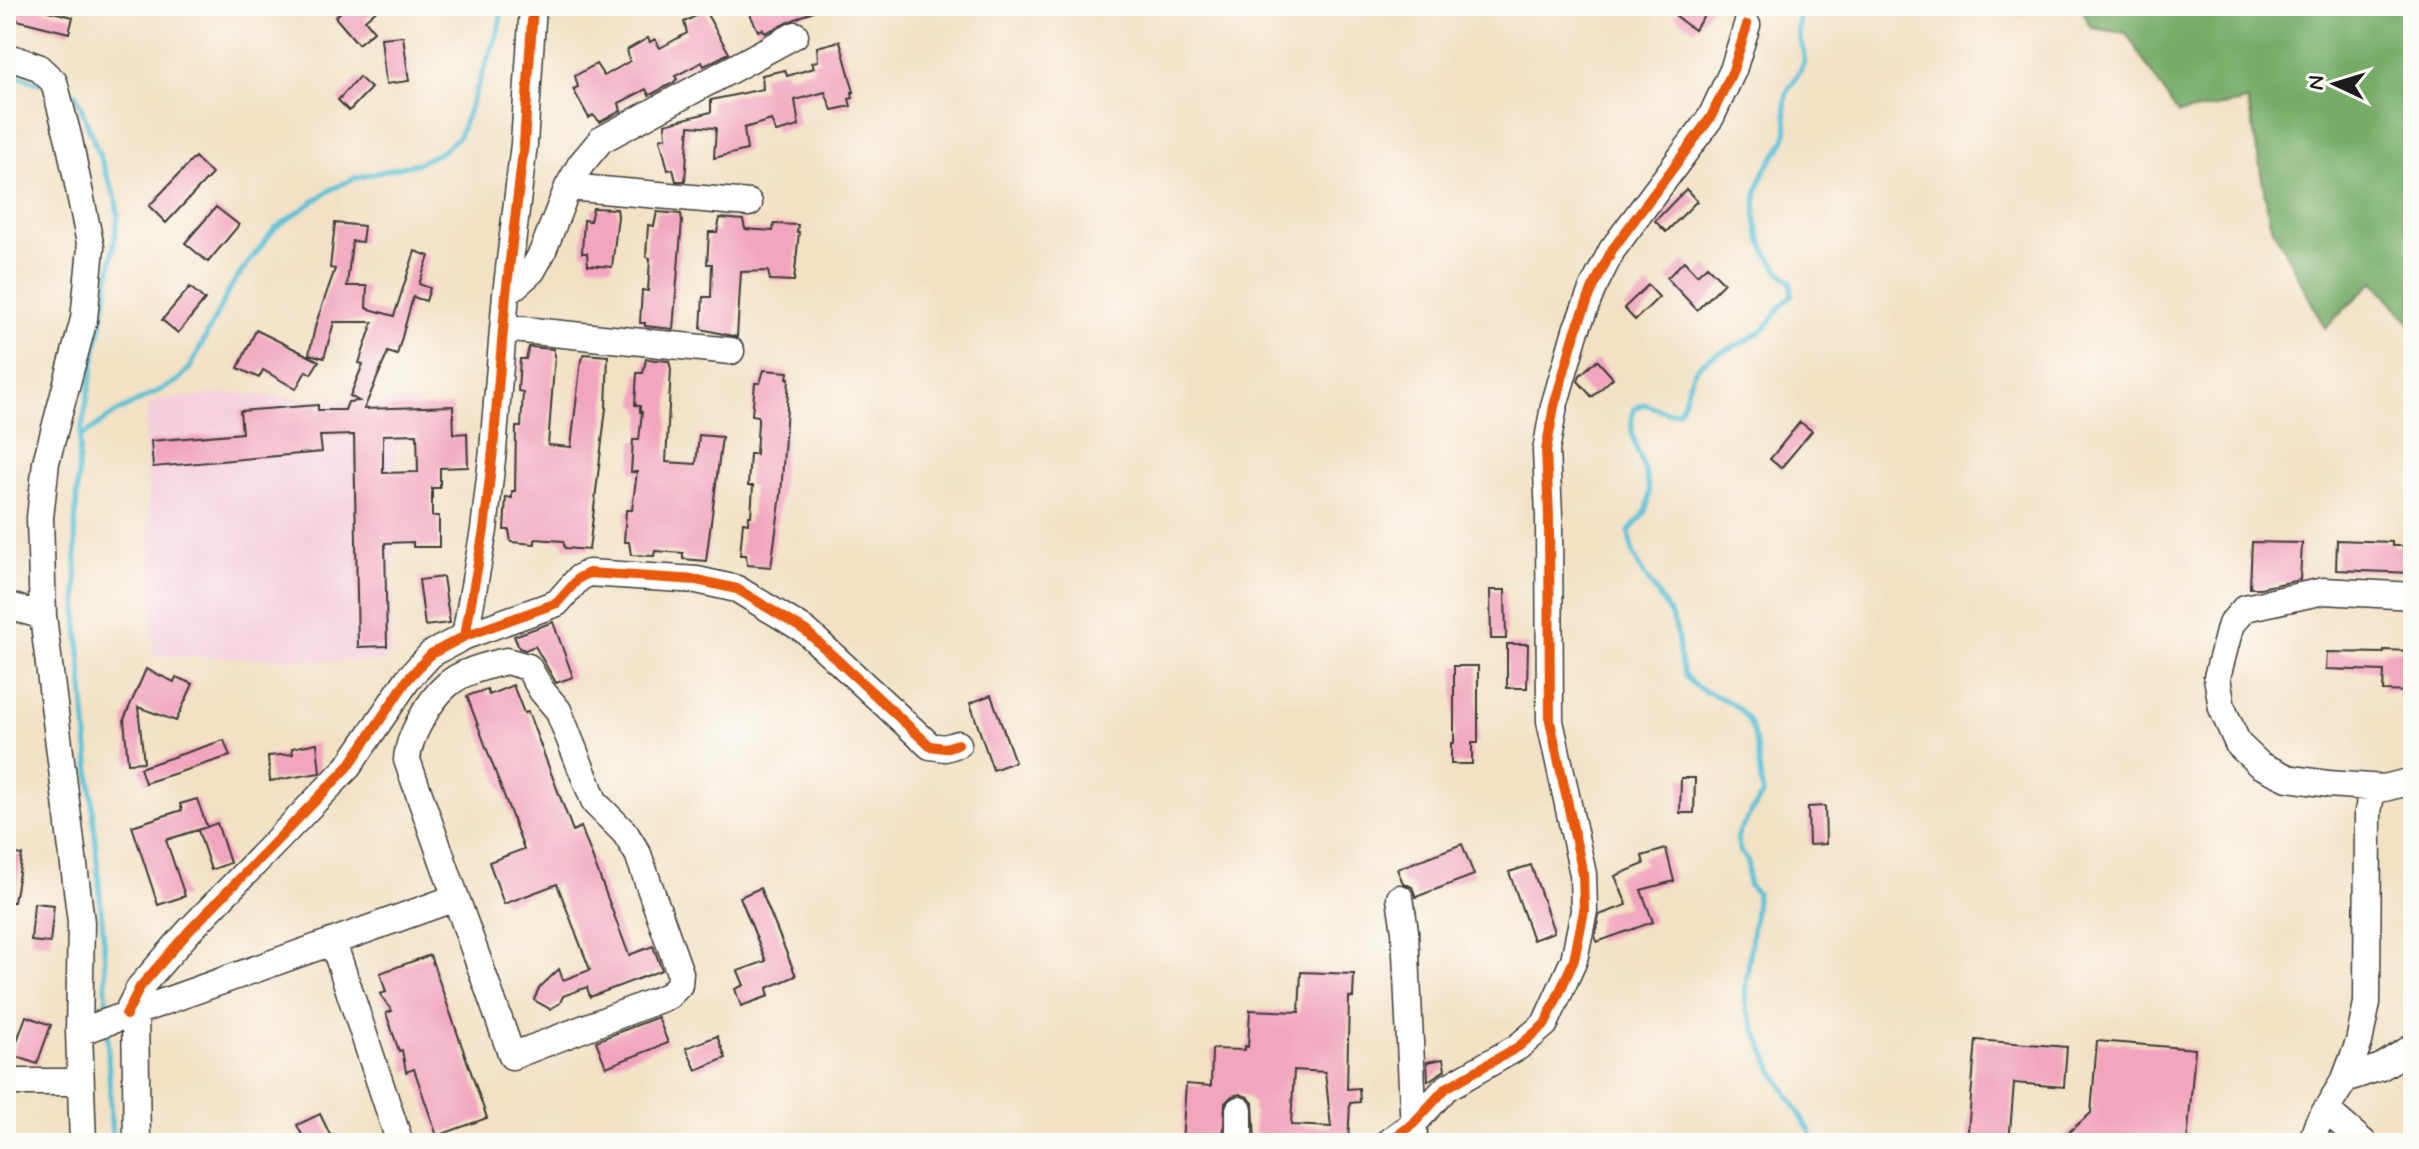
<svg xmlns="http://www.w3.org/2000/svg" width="2419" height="1149" font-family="Mynerve,sans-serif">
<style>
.built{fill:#f4cfde}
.forest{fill:#76ab68;stroke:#496442;stroke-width:2}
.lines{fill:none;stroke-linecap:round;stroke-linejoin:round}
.stream{stroke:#58c0d5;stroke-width:5}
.building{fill:#f1a5be;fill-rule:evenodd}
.minor-casing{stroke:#3c3a35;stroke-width:29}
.minor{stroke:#fff;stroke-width:26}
.cycleway-casing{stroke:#fdfcf7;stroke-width:15}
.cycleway{stroke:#e8590c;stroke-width:10}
</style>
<rect width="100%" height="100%" fill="#fdfcf7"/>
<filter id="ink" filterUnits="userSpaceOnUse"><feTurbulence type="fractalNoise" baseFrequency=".0125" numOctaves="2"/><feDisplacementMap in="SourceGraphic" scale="16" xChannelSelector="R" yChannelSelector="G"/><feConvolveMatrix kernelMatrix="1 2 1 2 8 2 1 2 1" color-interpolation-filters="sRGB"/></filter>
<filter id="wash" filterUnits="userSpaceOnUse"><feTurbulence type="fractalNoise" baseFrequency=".006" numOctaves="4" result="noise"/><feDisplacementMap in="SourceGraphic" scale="32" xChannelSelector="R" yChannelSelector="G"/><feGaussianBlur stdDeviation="1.8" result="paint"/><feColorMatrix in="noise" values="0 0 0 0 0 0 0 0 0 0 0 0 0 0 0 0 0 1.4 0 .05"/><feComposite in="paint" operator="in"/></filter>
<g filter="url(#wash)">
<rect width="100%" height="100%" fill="#f2e1c5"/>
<!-- built -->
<path class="built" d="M237,393l131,12 47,-3 -1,39 -17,1 -7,211 -9,9 -227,-7 -9,-234 6,-20z"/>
<!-- forest -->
<path class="forest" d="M2081,6h332v320l-39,-45 -49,47 -55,-105 -22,-122 -70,13 -52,-81 -35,-5z"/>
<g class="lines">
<!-- stream -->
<path class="stream" d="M1801,6c-2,10 -4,20 -2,31 2,8 6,14 5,23 -2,13 -12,21 -17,33 -5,14 2,28 -1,42 -3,15 -16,24 -22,37 -19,40 -5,82 27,110l1,13c-15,12 -20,31 -38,41 -16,11 -41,16 -55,30 -13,13 -10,32 -21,45l-11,1 -23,-8 -10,5c-12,36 27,68 11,103 -4,7 -11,13 -16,19 2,40 31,57 45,92 9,20 -1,47 20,62 17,12 37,12 52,32 12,15 13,57 17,77l-23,36 -3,9 3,12 8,10v24l9,8 -12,100 2,18 26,59 44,73
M6,72l33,11
M64,91l12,3 40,105 2,16 -11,77 -27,146 -5,91 3,98 26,317 3,71
M80,438l35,-25 61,-31 14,-14 41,-82 44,-58 57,-39 23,-11 63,-15 23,-11 18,-16 39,-104 5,-26
M107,1029l5,114
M2281,1143l1,-3"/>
</g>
<g id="blocks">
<!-- building -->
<path class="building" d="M13,6h15l45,11 -4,16 -60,-15z
M348,6h33l-16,14 9,11 -16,13 -23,-27z
M746,6h78l-59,27 -2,-4 -5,2z
M1682,6h29l-17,24 -19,-14z
M705,11l24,42 -25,13 -2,-4 -27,14 2,3 -4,4 -21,11 -3,1 -3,-6 -27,14 2,8 -21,11 -7,-7 -4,3 -16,-29 5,-2 -3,-11 21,-12 8,12 26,-15 -3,-11 21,-12 2,4 5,-3 5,9 27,-15 -3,-11z
M403,36l6,45 -23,3 -5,-46z
M840,41l14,51h-2l1,6 -4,1 2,7 -19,4 -7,-18 -30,8 4,26 -23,6 -5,-12 -27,8 3,22 -33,8 2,-30 -27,-2 -4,55h-9l-3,-12 -5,1 -8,-31 6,-2 -1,-13 46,-12v-12l52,-11 -1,-14 23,-5 2,6 27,-8 -2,-6 6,-1 -1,-14z
M359,77l12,11 -22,23 -11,-11z
M195,157l17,17 -46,49 -17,-17z
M1686,189l11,12 -31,31 -11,-11z
M216,207l23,18 -31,37 -23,-19z
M593,208l24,1 1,7 -6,51 -24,-2 -1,-12h-5l2,-33 6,1z
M657,212l24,2 1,7 -9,108 -28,-3v-3h-5l2,-33 6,1 2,-33 -4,-1 2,-32 6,1z
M720,218l23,2 2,9 28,2 1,-7 24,1 -1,7h2l-5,49 -24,-1 -2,-9 -27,1 -4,65 -36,-8 2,-32h8l1,-33h-5l2,-32h8z
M335,223l29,3 -2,16 -10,-1 -5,45h20l-1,22 28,8 21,-65 14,5 -10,28 11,4 -4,13 -13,-4 -16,58 -9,-3 -24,57 89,-3 1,28 13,-1 1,34 -28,1v20h-8v28h7v31h-26v-5l-28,1 2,103 -29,1 -4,-212 -34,1 2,16 -169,15 -2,-26 91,-8 -2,-22 78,-6v5h27l3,-8 11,-1 -9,-5 13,-32 -4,-1 14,-41h-39l-10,36 -15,-4 7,-31 19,-54 -5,-1zM417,434l1,38 -35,1v-38z
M1684,261l13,14 10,-9 17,17 -27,27 -30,-32z
M1648,285l11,12 -24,23 -11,-12z
M190,287l15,13 -27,33 -16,-13z
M256,330l63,31 -8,13 -5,-3 -10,18 -33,-19 -4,8 -21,-10z
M529,347l24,2 2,6 -7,90 23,2 10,-87 3,-6 24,2 -2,52 -17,142 -24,-2 -2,-7 -28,-2v5l-24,-2 -2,-12h-5l2,-33 6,1v-7h3l1,-64h5l2,-35 -5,-1 2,-32h6z
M646,359l23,2 2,8 -5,93 30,2 3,-29 23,2 -16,124 -23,-2v-6l-28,-2 -1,5 -23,-1 -2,-13h-5l2,-32h6l5,-38h-6l2,-32h6l3,-28h-2v-6l-5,-1 2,-32h6z
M1597,360l16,18 -21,19 -14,-16 2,-6z
M764,370l24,2 -1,6h2l-8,117 -10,72 -24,-2 -1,-10h-6l3,-33 5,1 1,-7h2l2,-30h-5l2,-32h6l2,-32v-6l-6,-1 3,-32h5z
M1800,422l12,9 -31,37 -11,-9z
M2337,540l55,2v4h21v27l-77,-3z
M2252,542l50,1 -2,37 -40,8h-10z
M443,577l7,46 -25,3 -6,-46z
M1490,590h15l1,49h-15z
M553,622l20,55 -17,6 -21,-37 -10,4 -6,-2 -5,-12z
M1507,644h21l-1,44h-20z
M2384,650l29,1v41l-30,-1 1,-20 -58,-2 1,-17 57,1z
M1454,666h24v77h-6v21h-21v-21h3z
M146,669l28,13 2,-5 17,7 -17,37 -38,-14 6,55 -16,1 -4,-44z
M513,685l11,28 4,-1 45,119 8,-4 48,128 24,-9 9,24 -72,27 -3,-10 -24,9 -3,7 -10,6 -16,-9 5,-12 20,-19 4,11 27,-10 -33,-86 -53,20 -15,-42 35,-13 -57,-153 20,-7 2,6z
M991,695l24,67 -22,8 -23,-67z
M224,740l6,16 -85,27 -5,-15z
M317,743l3,30 -50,8 -2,-25 25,-2 -1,-6z
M1681,778h14l-1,35h-14z
M197,799l10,28 -41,13 19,56 -27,9 -26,-79 50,-16 -2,-6z
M1825,806l1,38 -17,1 -1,-38z
M217,823l13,40 -19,7 -13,-40z
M1462,844l12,31 -58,22 -4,-10 -9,-4 -6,-14z
M1666,849l8,32 -33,9 12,32 -56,20 -2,-6 4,-21 28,-10 -12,-29 29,-12 -2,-8z
M6,852l16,3 -8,47h-8z
M1531,865l23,67 -21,8 -24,-68z
M760,888l36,88 -29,12 2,8 -28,10 -6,-17 9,-4 -6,-14 28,-10 -26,-64z
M34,903l20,2 -4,38 -19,-2z
M430,955l57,163 -50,18 -23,-67 -8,3 -4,-22 -3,1 -13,-38 6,-2 -12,-17 6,-2 -6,-19z
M1301,972l53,2 -1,24 -4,-1 -2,92 12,-1 1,14 -10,1 -2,40h-93l-2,-40 -5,-6 -8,-3 -8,2 -7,7 -2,40h-41l4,-59 25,2 1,-37 33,1v-4l3,1 2,-37 49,2zM1294,1070l31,2 6,55 -40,-2z
M26,1016l25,9 -14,39 -25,-9z
M658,1017l10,26 -62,24 -10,-26z
M717,1036l9,22 -30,12 -10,-22z
M1976,1040l91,7 -3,40 -50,-4 -5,60h-42z
M2097,1041l98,8 -8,94h-131l35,-30z
M1443,1059l2,11 -17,11 -1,-19z
M320,1114l14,29h-28l-9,-18z"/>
</g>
</g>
<g filter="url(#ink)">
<use href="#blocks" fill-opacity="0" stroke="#3c3a35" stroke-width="2"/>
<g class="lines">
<!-- minor casing -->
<g class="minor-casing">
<path id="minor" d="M6,56l32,11 16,15 15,58 22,108 -7,71 -38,143 -6,56 3,98
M568,187l181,16
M506,294l26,-23 10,-18 26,-66 13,-23 20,-24 194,-105
M503,328l228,23
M2413,596l-89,-5 -79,17 -14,16 -14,53 5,31 16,36 22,21 28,13 40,6 56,4 29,-7
M6,605l37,11 38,306 -2,110 4,111
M465,636l19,-106 9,-80 13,-156 18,-150 9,-138
M506,661l22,6 14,24 16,19 37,93 30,30 13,21 42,119 -1,12 -11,11 -156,60 -105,-296c1,-23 23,-61 41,-76 15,-13 39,-18 58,-23z
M1400,898l5,33 9,200
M333,942l67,201
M135,1013l2,130
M126,1015l14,-28 49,-56 159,-164 60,-88 23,-25 34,-18 92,-33 22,-25 10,-5 108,7 40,9 69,42 124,115 15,2 13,-4
M79,1032l376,-134
M2345,1079l36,-12 32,-20
M6,1082h74
M2326,1110l38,33
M1239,1143v-33
M1387,1143l26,-19 33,-36 72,-41 27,-23 29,-64 10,-49 -1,-37 -33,-153 -1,-205 -3,-65 8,-45 22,-76 16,-40 20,-40 99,-133 22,-47 14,-45
M2311,1143l7,-20 27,-44 14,-37 8,-39 1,-191 4,-24"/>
</g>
<!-- minor -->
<use href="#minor" class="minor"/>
<!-- cycleway casing -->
<g class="cycleway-casing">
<path id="cycleway" d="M465,636l19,-106 9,-80 13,-156 18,-150 9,-138
M126,1015l14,-28 49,-56 159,-164 60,-88 23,-25 34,-18 92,-33 22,-25 10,-5 108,7 40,9 69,42 124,115 15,2 13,-4
M1387,1143l26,-19 33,-36 72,-41 27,-23 29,-64 10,-49 -1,-37 -33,-153 -1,-205 -3,-65 8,-45 22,-76 16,-40 20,-40 99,-133 22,-47 14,-45"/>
</g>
<!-- cycleway -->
<use href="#cycleway" class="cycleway"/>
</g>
</g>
<!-- margin -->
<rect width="2419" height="1149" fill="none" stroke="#fdfcf7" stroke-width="32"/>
<!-- north arrow -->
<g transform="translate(2335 84) rotate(274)" stroke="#fdfcf7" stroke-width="6" paint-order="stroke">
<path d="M0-6L14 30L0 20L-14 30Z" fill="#1c1c1c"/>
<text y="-12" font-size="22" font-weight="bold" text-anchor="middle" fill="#1c1c1c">N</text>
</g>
</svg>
